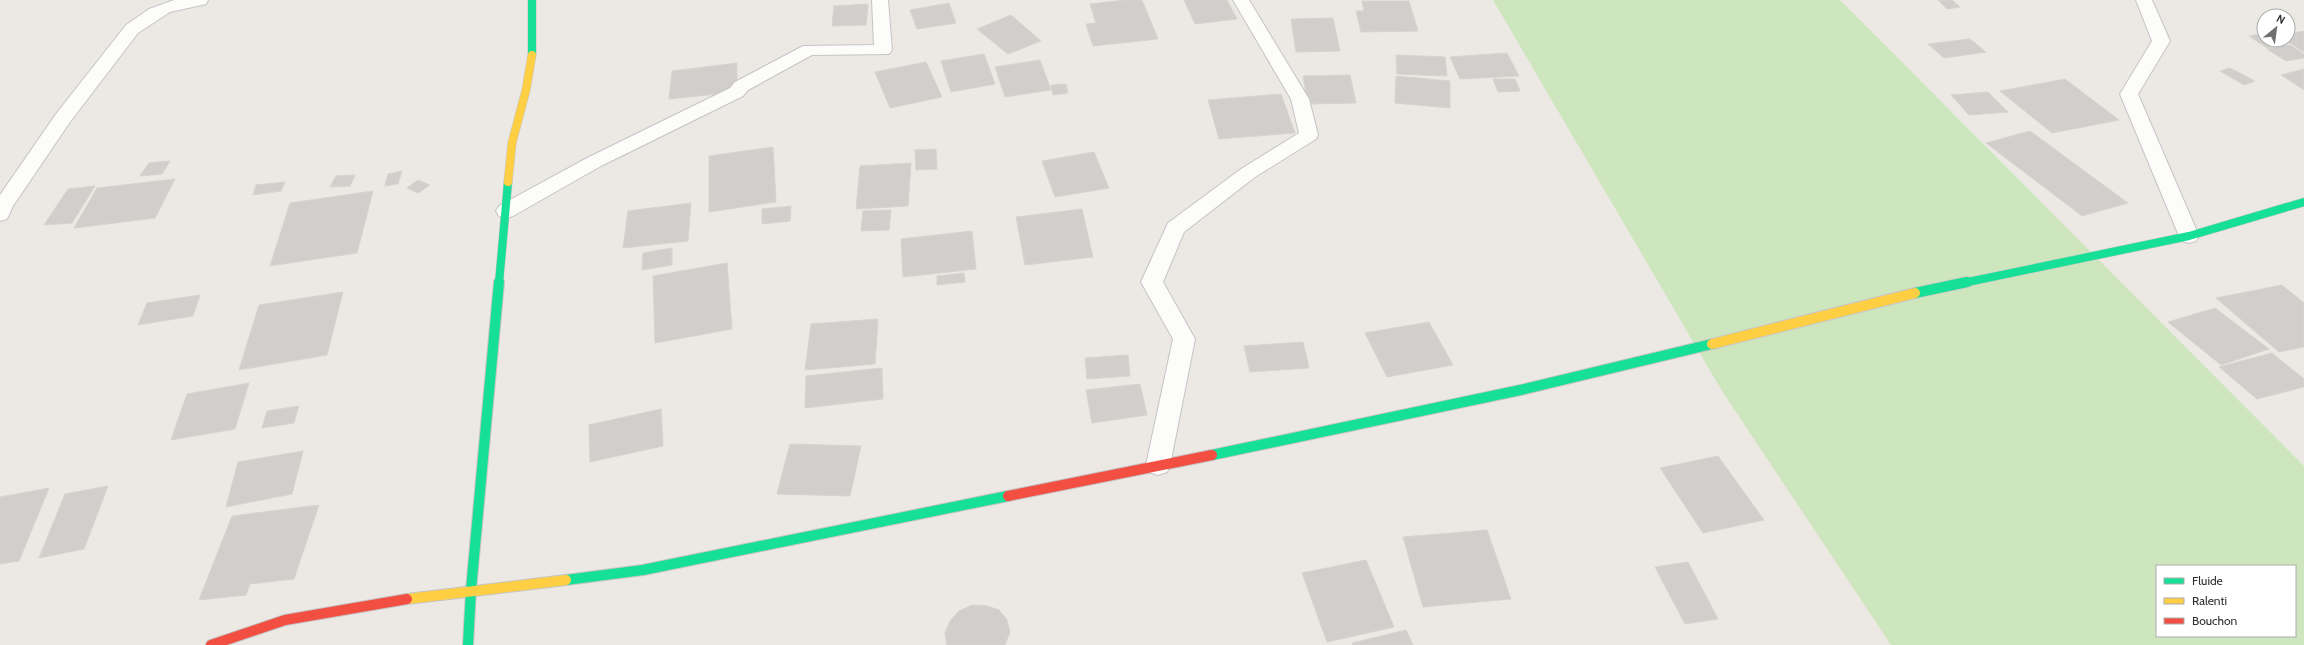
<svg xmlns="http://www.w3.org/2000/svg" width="2304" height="645" font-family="Cabin,sans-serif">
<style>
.green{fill:#cee6be;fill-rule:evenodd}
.building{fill:#d1cecb;stroke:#d7d4d0}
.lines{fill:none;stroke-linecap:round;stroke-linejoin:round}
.street-casing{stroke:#c5c4c5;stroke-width:2}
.fast-far1-casing{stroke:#c5c4c5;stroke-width:9}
.fast-casing{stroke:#c5c4c5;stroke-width:12}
.slow-far1-casing{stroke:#c5c4c5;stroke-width:9}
.slow-casing{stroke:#c5c4c5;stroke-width:12}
.jam-casing{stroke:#c5c4c5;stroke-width:12}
.street{fill:#fcfcfb;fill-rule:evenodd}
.fast-far1{stroke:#16e098;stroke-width:8}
.fast{stroke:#16e098;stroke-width:10}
.slow-far1{stroke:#ffcf43;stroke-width:8}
.slow{stroke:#ffcf43;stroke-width:10}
.jam{stroke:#f24e42;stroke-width:10}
</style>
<rect width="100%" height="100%" fill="#ece8e4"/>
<!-- green -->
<path class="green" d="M1493,0h347l464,466v179h-413l-169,-254zM2157,566h138v70h-138z"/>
<!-- building -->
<path class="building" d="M1126,0h16l16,39 -65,7 -7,-22 10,-1 -6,-19z
M1184,0h43l10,19 -42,5z
M1938,0h14l8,7 -13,2z
M1362,1h47l9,30 -57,1 -5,-21h8z
M949,3l7,20 -39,6 -7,-19z
M868,4l-2,21 -34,1 2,-20z
M1011,15l30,26 -33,13 -31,-25z
M1333,18l7,33 -44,1 -5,-33z
M2304,31v21l-19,-12h3v-6z
M2264,33v7h15l6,4 -18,4 -18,-12z
M1970,39l16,13 -42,6 -16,-14z
M2290,45l14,9v4l-18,3 -19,-12z
M1507,53l12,23 -59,3 -10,-22z
M984,54l11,30 -44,8 -10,-31z
M1396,55l49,2 2,19 -50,-2z
M1040,60l11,30 -46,7 -10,-30z
M926,62l16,35 -52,11 -15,-36z
M737,63v29l-68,7 3,-28z
M2230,68l25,13 -11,4 -24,-14z
M2304,69v21l-23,-15z
M1350,75l6,28 -48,1 -5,-28z
M1396,76l54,5v27l-55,-5z
M1493,79h22l5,12 -22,1z
M2065,79l54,41 -67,13 -52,-42z
M1066,84l2,9 -15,2 -2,-10z
M1988,92l20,20 -39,3 -18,-20z
M1281,94l14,39 -76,6 -11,-39z
M2030,131l98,72 -46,13 -96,-73z
M773,147l3,55 -67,10v-56z
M936,149l1,20 -21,1 -1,-20z
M1094,152l15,36 -54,9 -13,-36z
M170,161l-8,13 -22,2 9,-13z
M911,163l-3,43 -52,3 4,-43z
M402,171l-4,13 -13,2 3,-12z
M355,175l-5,11 -20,1 6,-11z
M175,179l-20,39 -81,10 23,-40z
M418,180l12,5 -12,8 -11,-5z
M285,182l-4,9 -28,4 3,-10z
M95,186l-23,37 -28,2 24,-36z
M373,191l-16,62 -87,13 20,-63z
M691,203l-3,38 -65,7 5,-37z
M791,206l-1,15 -28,3v-15z
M1082,209l11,48 -68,8 -9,-48z
M891,210l-2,20 -28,1 2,-20z
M972,231l4,38 -73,8 -2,-38z
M672,248v17l-30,5 1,-17z
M727,263l5,66 -77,14 -2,-67z
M964,273l1,9 -28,3v-9z
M2282,285l22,18v44l-25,5 -63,-54z
M343,292l-16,63 -88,15 20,-65z
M200,295l-7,21 -55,9 9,-22z
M2215,308l54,41 -48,16 -53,-43z
M878,319l-3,45 -70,6 6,-46z
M1429,322l24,43 -66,12 -22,-44z
M1303,342l6,26 -59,4 -6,-26z
M2272,353l32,26v8l-47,12 -38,-32z
M1128,355l2,21 -43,3 -2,-21z
M882,368l1,31 -78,9 1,-32z
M249,383l-14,46 -64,11 16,-46z
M1140,384l7,31 -55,8 -6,-33z
M299,406l-5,17 -32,5 5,-17z
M661,409l2,37 -73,16 -1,-37z
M790,444l71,2 -11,50 -73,-2z
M303,451l-11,43 -66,13 12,-45z
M1718,456l46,64 -61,13 -43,-65z
M108,486l-24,63 -45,9 26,-64z
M49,488l-30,73 -19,3v-67z
M319,505l-25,74 -44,5 -4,11 -47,5 33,-84z
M1487,530l24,69 -88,8 -20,-70z
M1366,560l28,67 -67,15 -25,-69z
M1688,562l30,57 -33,5 -30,-57z
M972,605l15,1 12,4 8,10 3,12 -5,13h-58l-2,-12 5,-12 9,-10z
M1406,630l7,15h-60l-1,-2z"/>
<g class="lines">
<!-- street casing -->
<g class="street-casing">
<path id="street" d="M174,0h34l-2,4 -36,8 -32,21 -68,89 -57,84 -6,13 -7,2v-26l56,-81 70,-89 23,-16z
M872,0h16l4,50 -3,4 -77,1 -64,35 -5,6 -142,70 -88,50 -7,2 -7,-2 -3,-5 3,-5 88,-48 143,-70 5,-6 68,-36 71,-1z
M1233,0h16l60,99 9,36 -2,4 -61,38 -71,55 -21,50 32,57 -25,126 -3,7 -9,3 -9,-3 -3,-7 27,-126 -32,-57 27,-59 73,-54 58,-36 -8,-34z
M2136,0h16l18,41 -32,53 61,142 -3,5 -7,2 -7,-2 -3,-5 -59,-142 32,-53z"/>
</g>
<!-- fast-far1 casing -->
<g class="fast-far1-casing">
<path id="fast-far1" d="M532,0v55
M499,283l9,-101
M1963,283l226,-47 115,-34"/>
</g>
<!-- fast casing -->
<g class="fast-casing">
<path id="fast" d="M1915,293l52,-11
M1212,455l313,-66 187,-45
M566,580l77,-10 365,-74
M468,645l3,-55 28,-308"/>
</g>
<!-- slow-far1 casing -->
<g class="slow-far1-casing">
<path id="slow-far1" d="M508,182l4,-39 14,-53 6,-35"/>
</g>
<!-- slow casing -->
<g class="slow-casing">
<path id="slow" d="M1712,344l203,-51
M407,599l159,-19"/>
</g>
<!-- jam casing -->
<g class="jam-casing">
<path id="jam" d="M1008,496l204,-41
M211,645l74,-25 122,-21"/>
</g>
<!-- street -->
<use href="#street" class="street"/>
<!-- fast-far1 -->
<use href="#fast-far1" class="fast-far1"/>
<!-- fast -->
<use href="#fast" class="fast"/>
<!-- slow-far1 -->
<use href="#slow-far1" class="slow-far1"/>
<!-- slow -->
<use href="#slow" class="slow"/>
<!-- jam -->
<use href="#jam" class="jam"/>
</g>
<!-- legend -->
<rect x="2156" y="565" width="140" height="72" fill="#ffffff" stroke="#ababab"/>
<rect x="2164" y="578" width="20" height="6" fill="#16e098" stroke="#ababab"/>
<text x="2192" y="585" font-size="12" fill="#2e2e2e">Fluide</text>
<rect x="2164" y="598" width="20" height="6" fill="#ffcf43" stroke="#ababab"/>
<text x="2192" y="605" font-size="12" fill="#2e2e2e">Ralenti</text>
<rect x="2164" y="618" width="20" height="6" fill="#f24e42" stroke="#ababab"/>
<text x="2192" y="625" font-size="12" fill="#2e2e2e">Bouchon</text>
<!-- north arrow -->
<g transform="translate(2276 28) rotate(29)"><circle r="19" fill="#ffffff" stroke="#ababab"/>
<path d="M0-3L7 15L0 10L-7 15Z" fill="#706f6e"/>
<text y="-6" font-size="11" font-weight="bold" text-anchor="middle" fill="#2e2e2e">N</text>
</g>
</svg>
